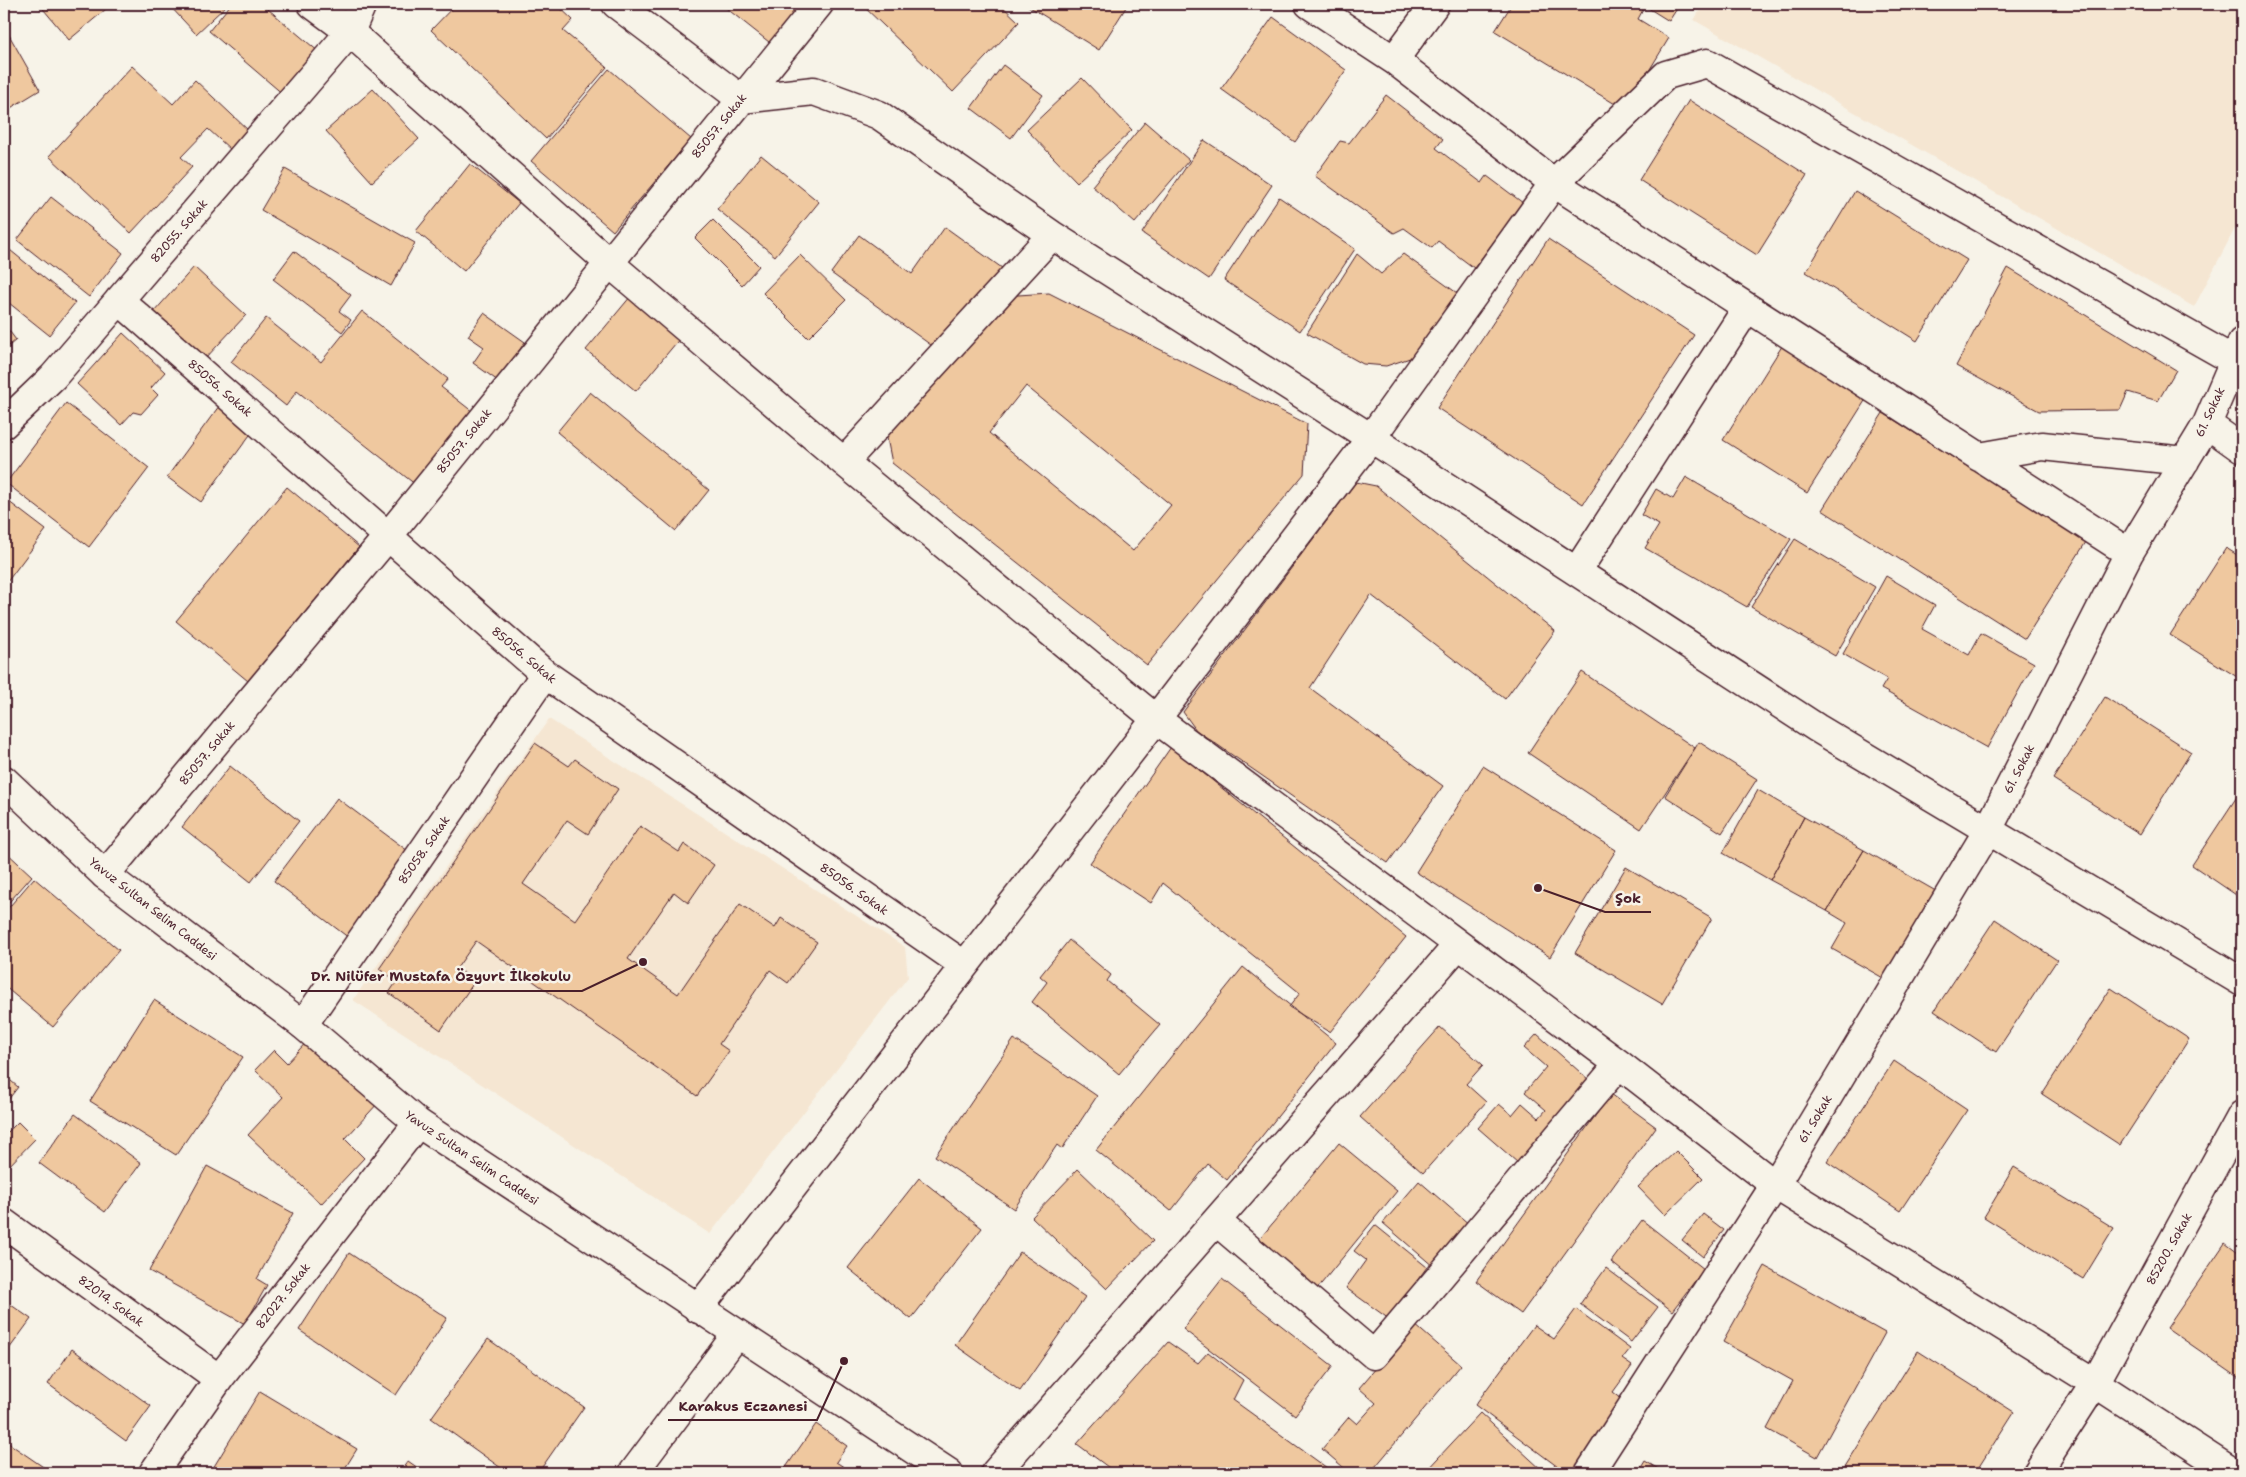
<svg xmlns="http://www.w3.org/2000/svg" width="2246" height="1477" font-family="'Shantell Sans',sans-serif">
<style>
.built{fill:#f5e6d2}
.building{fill:#efc89f;stroke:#4a1f2b;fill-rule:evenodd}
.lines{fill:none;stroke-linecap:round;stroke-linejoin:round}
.street-casing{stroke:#4a1f2b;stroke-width:31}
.secondary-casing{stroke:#4a1f2b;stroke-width:31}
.street{stroke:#f7f3e8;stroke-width:28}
.secondary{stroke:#f7f3e8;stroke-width:28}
.labels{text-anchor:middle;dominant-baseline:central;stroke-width:5;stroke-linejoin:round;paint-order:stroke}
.street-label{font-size:12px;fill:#4a1f2b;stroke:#f7f3e8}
.leader{fill:none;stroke:#4a1f2b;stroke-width:2}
.callout-dot{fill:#4a1f2b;stroke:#f7f3e8;stroke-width:2}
.callout-label{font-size:14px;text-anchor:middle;font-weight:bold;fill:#4a1f2b;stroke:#f7f3e8;stroke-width:5;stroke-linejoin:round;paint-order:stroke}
</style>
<rect width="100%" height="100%" fill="#f7f3e8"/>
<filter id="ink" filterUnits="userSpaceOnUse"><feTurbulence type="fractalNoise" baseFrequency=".02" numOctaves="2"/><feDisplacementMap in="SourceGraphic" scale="10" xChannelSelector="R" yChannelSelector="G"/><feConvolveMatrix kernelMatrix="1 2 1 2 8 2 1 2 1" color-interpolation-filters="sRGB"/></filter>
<g filter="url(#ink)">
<!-- built -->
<path class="built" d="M1704,4h538v211l-48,92 -500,-287z
M549,719l356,228 3,30 -198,257 -357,-234z"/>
<!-- building -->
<path class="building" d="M39,4h73l-43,36z
M168,4h60l-32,30z
M231,4h31l57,48 -35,43 -75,-64z
M456,4h100l17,16 -10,11 44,36 -61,72 -115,-109z
M721,4h87l-34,42z
M861,4h139l19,18 -66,70z
M1025,4h103l-29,46z
M1512,4h168l-11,17 -24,-15 -7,13 31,19 -44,72 -130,-79z
M1273,17l73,53 -51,72 -74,-53z
M4,26l36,64 -36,22z
M1003,65l40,30 -32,43 -40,-30z
M132,66l41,38 22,-24 54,51 -18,19 -23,-21 -27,28 11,10 -61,66 -82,-77z
M609,69l82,70 -78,92 -82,-70z
M1082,78l50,52 -55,52 -50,-52z
M373,89l46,50 -47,43 -46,-51z
M1386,95l57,44 -7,9 46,35 5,-7 36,27 -49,65 -36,-27 -6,7 -28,-20 -10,5 -79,-57 25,-35 9,2z
M1689,100l118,75 -50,80 -118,-75z
M1145,122l44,38 -54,63 -43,-37z
M1204,140l68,45 -63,94 -67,-46z
M761,155l58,47 -44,54 -58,-47z
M470,164l49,39 -55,68 -48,-40z
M285,169l130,74 -24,43 -130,-76z
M1855,191l112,69 -50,81 -111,-69z
M51,197l72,56 -34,44 -72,-57z
M1279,197l76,52 -55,82 -76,-51z
M713,220l46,46 -17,19 -47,-47z
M945,227l57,41 -60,85 -111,-80 28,-38 53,39z
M1548,239l146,96 -111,169 -146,-96z
M5,246l70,57 -26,32 -45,-36z
M294,251l57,44 -12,16 12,9 -9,12 -69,-53z
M1357,254l24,20 22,-20 54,39 -44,64 -27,9 -23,-2 -56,-31z
M800,255l46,45 -38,38 -45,-45z
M194,267l52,48 -42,45 -51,-47z
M2008,268l168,102 -18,31 -30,-9 -8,18 -81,1 -83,-45z
M1049,293l258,131 -3,50 -157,191 -255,-202 -6,-30 117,-137zM1026,386l145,119 -38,46 -144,-118z
M631,296l50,41 -45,54 -50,-41z
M362,311l86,68 -7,8 32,25 -57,73 -119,-94 -11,15 -55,-44 35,-44 55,44z
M484,313l41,29 -27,39 -25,-18 11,-16 -16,-11z
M4,324l12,16 -12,10z
M123,333l42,39 -14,16 7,7 -17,19 -8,-2 -12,13 -44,-41z
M1784,343l84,53 -61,97 -84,-53z
M590,392l119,98 -33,41 -119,-99z
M222,402l33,26 -54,74 -34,-25z
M66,403l83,65 -60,79 -83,-64z
M1883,413l203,129 -61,97 -203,-129z
M1686,477l105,62 -44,68 -102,-59 14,-23 -18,-10 15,-26 17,10z
M1356,482l20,4 179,145 -50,68 -134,-104 -61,93 133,98 -55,77 -192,-133 -13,-18z
M287,487l72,60 -111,134 -72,-60z
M4,498l42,32 -42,56z
M1795,539l80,48 -40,69 -84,-49z
M2226,548l16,10v122l-72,-45z
M1886,576l49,29 -13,24 47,26 12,-22 53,30 -47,85 -106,-59 6,-10 -44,-25z
M1582,672l113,76 -54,81 -113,-76z
M2105,697l86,55 -51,82 -87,-55z
M1699,742l58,37 -35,54 -57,-37z
M535,743l34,23 6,-7 43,30 -30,45 -21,-14 -44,64 52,36 65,-94 39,26 5,-8 30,21 -26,38 -14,-11 -46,67 50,35 62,-90 35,24 6,-10 36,24 -29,41 -18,-13 -51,74 10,7 -32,45 -221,-155 -19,27 18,13 -34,49 -52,-37 8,-12 -18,-12z
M1171,747l235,190 -76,95 -41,-25 11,-14 -137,-110 -12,20 -61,-40z
M230,766l69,55 -48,61 -69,-55z
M1483,766l133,84 -66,107 -134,-85z
M2242,789v110l-50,-34z
M1758,790l46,27 -34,63 -47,-27z
M337,798l75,56 -63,84 -75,-57z
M1804,817l60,33 -37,61 -57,-31z
M4,850l28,26 -28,32z
M1864,850l77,44 -49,89 -60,-34 15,-26 -20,-12z
M1626,867l86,51 -50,86 -87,-51z
M34,878l85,72 -66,77 -49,-41v-73z
M1995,919l62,41 -61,92 -62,-41z
M1069,940l42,35 -4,6 53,44 -41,49 -87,-72 15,-20 -7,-6z
M1243,967l93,76 -109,137 -19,-16 -37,47 -75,-61z
M2111,988l78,51 -69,106 -78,-51z
M154,1000l89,57 -67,98 -86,-54z
M1440,1027l43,38 -17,19 20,18 -63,71 -63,-56z
M1537,1034l52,46 -71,83 -40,-35 21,-24 13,11 10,-12 17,15 7,-8 -21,-18 21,-25 -22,-19z
M310,1038l69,64 -34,37 19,19 -43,46 -73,-69 35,-38 -28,-27 19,-20 13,13z
M1014,1039l83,57 -35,53 -5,-4 -43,64 -79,-53z
M1894,1061l73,49 -67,101 -73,-49z
M4,1075l14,12 -14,18z
M1611,1094l45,33 -135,187 -45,-33z
M75,1114l66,49 -36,49 -66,-49z
M18,1122l17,17 -31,32v-35z
M1339,1143l58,48 -80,98 -59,-48z
M1676,1151l27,27 -38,37 -27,-28z
M207,1166l86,47 -36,66 10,6 -22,39 -96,-53z
M2014,1167l100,61 -31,51 -99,-62z
M1078,1169l75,72 -46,48 -75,-72z
M919,1178l63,50 -71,91 -63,-51z
M1419,1181l51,44 -36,42 -51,-44z
M1703,1214l21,16 -21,27 -21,-17z
M1642,1220l62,49 -32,42 -61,-49z
M1375,1225l52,42 -38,52 -43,-31 20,-28 -12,-9z
M2225,1243l17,13v124l-75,-52z
M1020,1252l65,45 -65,94 -65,-46z
M349,1253l98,65 -51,77 -97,-65z
M1765,1266l120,67 -68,124 -50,-28 26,-48 -70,-39z
M1606,1268l52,39 -27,35 -51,-38z
M1222,1279l111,87 -38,49 -112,-86z
M4,1300l27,19 -27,37z
M1576,1309l54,40 -8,10 10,7 -19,26 18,14 -49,67h-16l-91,-68 59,-80 20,14z
M1414,1324l47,41 -91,108h-20l-28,-24 27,-32 8,7 19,-21 -17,-15z
M488,1339l96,68 -46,66h-30l-77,-55z
M1168,1342l30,21 10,-11 35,28 -10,20 101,73h-218l-39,-29z
M72,1349l79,57 -25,35 -78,-57z
M1918,1351l96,61 -39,61h-134z
M260,1391l97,58 -15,24h-132z
M1480,1413l62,57 -3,3h-115z
M816,1424l31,22 -11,16 17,11h-71z
M4,1440l48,33h-48z
M408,1461l17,12h-26z
M1645,1461l20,12h-27z"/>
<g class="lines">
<!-- street casing -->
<g class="street-casing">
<path id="street" d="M312,4l38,28 258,230 236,200 312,257 463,345 156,121 320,198 139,90
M616,4l125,95 73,-8 65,24 173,120 319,203 446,290 425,254
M1309,4l85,56 160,123 575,370
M1394,60l41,-56
M119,300l426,374 419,291
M4,424l49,-47 297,-345 12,-28
M2207,424l35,25
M1979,457l63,-11 143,15
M844,462l208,-227
M1577,571l170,-263
M105,875l284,-340 430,-531
M303,1025l242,-351
M1216,1221l158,134 245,-291
M4,1223l215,156
M698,1309l458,-590 215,-281 183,-255 112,-108 41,-12 526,297
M153,1473l66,-94 199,-256
M633,1473l104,-139
M995,1473l463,-528
M1589,1473l186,-288 212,-353 142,-279 78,-129 35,-82
M2037,1473l58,-90 147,-268"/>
</g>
<!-- secondary casing -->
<g class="secondary-casing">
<path id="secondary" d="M4,780l101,95 198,150 115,98 531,350"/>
</g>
<!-- street -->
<use href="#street" class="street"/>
<!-- secondary -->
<use href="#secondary" class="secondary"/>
</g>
</g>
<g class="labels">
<!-- street labels -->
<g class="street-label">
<text transform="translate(719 126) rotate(-51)">85057. Sokak</text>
<text transform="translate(179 231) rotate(-49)">82055. Sokak</text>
<text transform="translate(220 388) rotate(41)">85056. Sokak</text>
<text transform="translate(2210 412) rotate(-65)">61. Sokak</text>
<text transform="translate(464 441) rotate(-51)">85057. Sokak</text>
<text transform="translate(524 655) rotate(40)">85056. Sokak</text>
<text transform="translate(207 753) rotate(-50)">85057. Sokak</text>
<text transform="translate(2019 769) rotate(-63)">61. Sokak</text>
<text transform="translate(424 850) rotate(-55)">85058. Sokak</text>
<text transform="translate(854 889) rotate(35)">85056. Sokak</text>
<text transform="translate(153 909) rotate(38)">Yavuz Sultan Selim Caddesi</text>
<text transform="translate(1815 1119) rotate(-59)">61. Sokak</text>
<text transform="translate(472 1158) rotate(34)">Yavuz Sultan Selim Caddesi</text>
<text transform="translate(2169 1249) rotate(-61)">85200. Sokak</text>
<text transform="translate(283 1296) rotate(-52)">82027. Sokak</text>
<text transform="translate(111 1301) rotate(36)">82014. Sokak</text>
</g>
</g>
<!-- callouts -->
<path class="leader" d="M1538 888L1605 912H1651M643 962L582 991H301M844 1361L817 1420H668"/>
<g class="callout-dot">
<circle cx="1538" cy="888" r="5"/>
<circle cx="643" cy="962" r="5"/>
<circle cx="844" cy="1361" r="5"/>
</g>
<g class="callout-label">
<text x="1628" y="903">Şok</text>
<text x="441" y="981">Dr. Nilüfer Mustafa Özyurt İlkokulu</text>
<text x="743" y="1411">Karakus Eczanesi</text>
</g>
<!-- margin -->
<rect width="2246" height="1477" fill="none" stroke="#f7f3e8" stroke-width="20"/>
<rect x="10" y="10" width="2226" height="1457" fill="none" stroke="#4a1f2b" stroke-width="2" filter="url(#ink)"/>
</svg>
